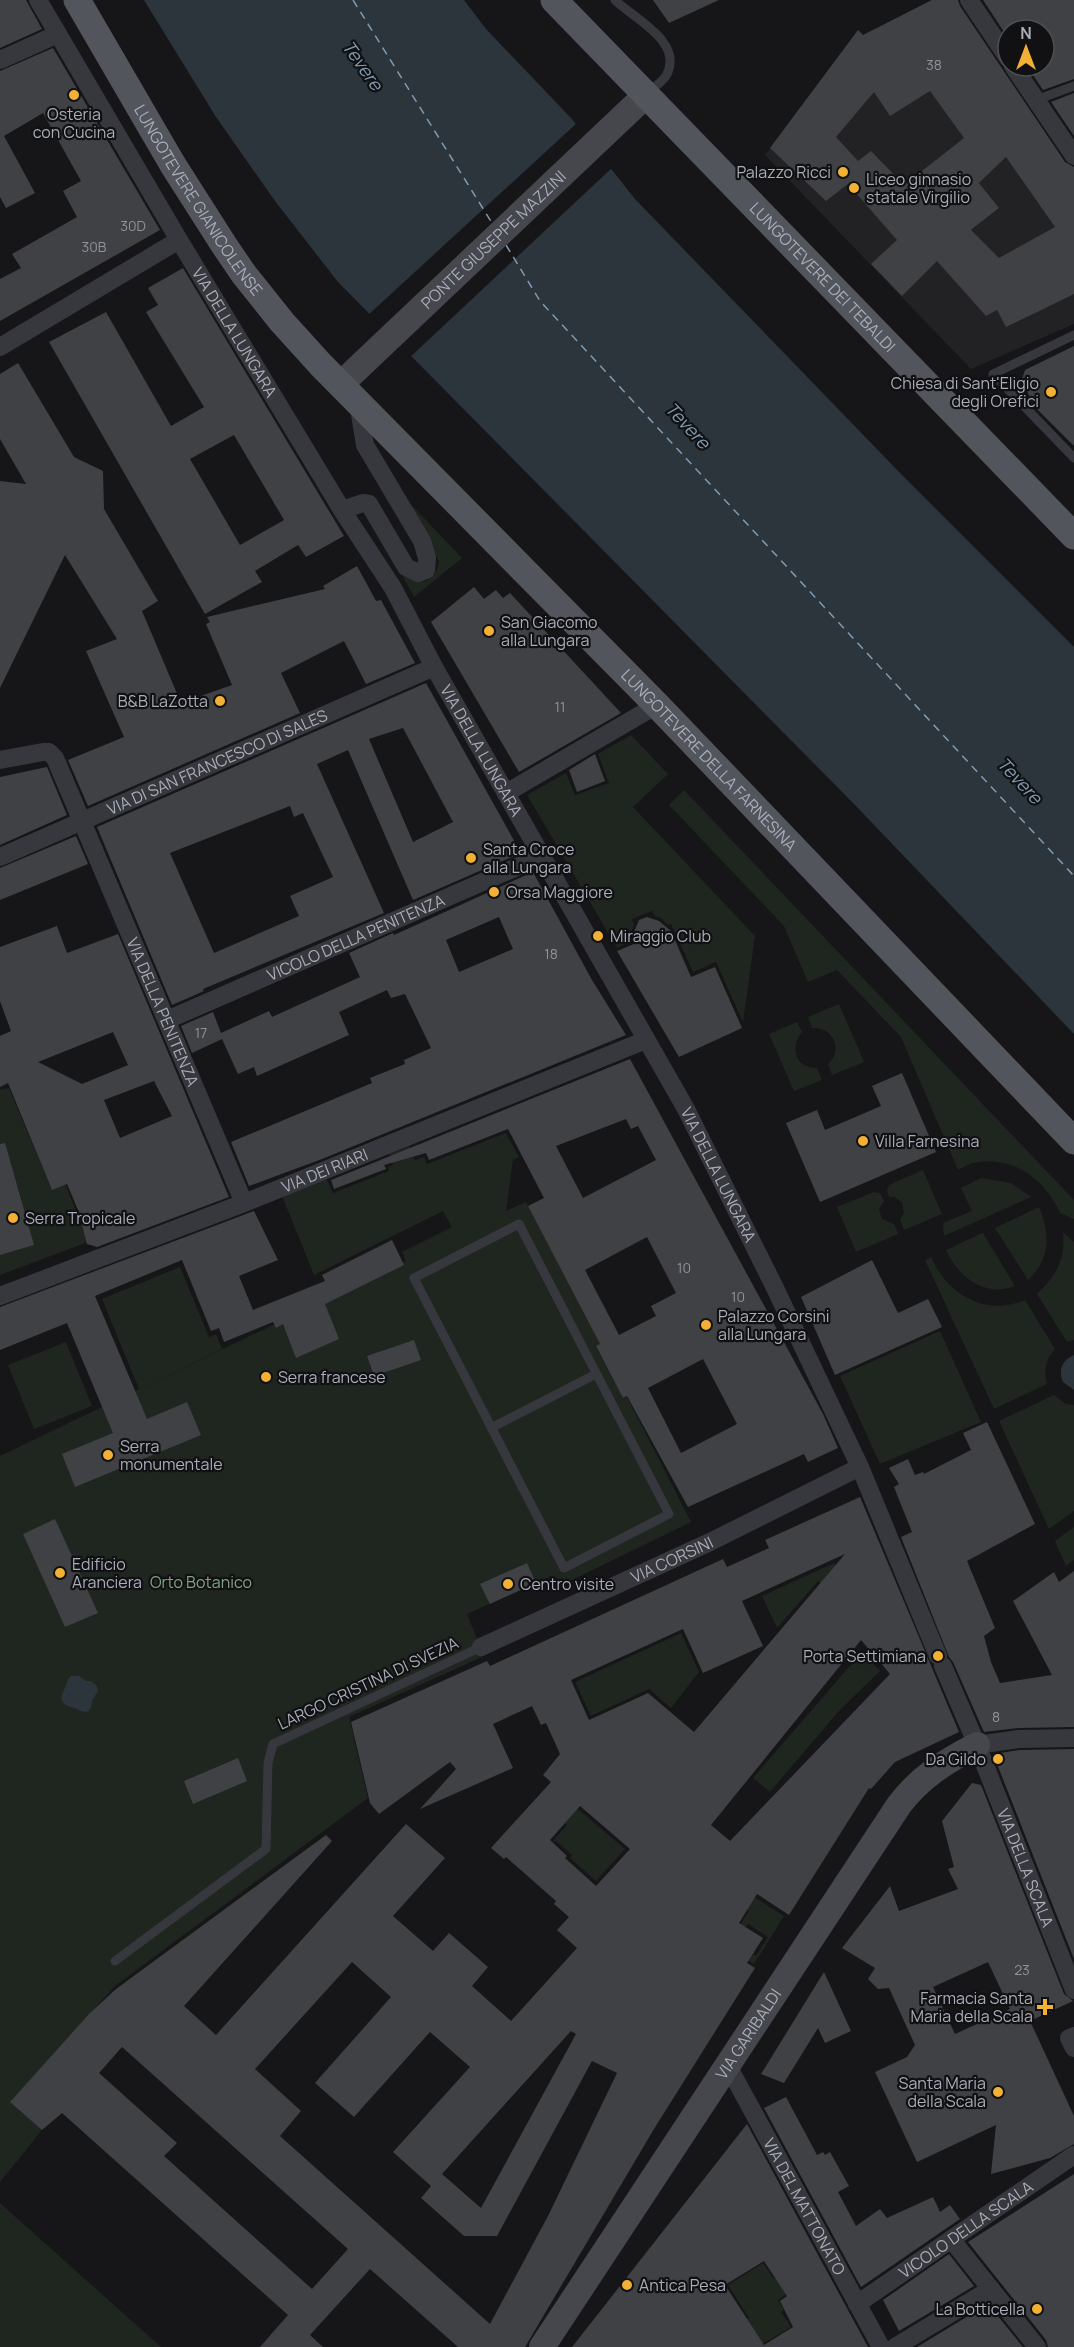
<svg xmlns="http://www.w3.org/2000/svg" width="1074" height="2347" font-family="Manrope,sans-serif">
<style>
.built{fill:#222225}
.green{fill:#1e261f}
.water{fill:#2c353c}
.pier{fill:#161618}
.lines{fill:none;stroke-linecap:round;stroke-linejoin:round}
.ferry{stroke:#7f9bb3;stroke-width:1.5;stroke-dasharray:8 6;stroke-linecap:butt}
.building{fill:#404145;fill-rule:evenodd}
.lane{stroke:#37383d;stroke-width:9}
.street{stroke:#37383d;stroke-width:18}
.secondary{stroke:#45474d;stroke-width:26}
.primary{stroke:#53555c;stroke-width:27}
.poi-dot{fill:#f2b134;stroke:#111113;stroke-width:2}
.labels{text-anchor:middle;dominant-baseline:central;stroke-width:4.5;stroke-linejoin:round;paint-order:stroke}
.number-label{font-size:14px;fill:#8e929b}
.poi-label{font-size:16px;fill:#a8adb8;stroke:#111113;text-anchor:start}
.street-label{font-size:16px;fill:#a8adb8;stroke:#111113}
.park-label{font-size:16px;fill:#7fa381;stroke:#111113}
.water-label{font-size:18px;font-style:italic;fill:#7f9bb3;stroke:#111113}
</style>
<rect width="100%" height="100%" fill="#161618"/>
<!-- built -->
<path class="built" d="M932,0h20l64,98 -104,81 -1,14 52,44 36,-29 -20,-25 27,-26 37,-24 31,47v144l-103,45 -206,-214 93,-125 15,16 16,-8 -6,-13z"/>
<!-- green -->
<path class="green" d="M401,494l61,64 -48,39 -12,-22c19,11 33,9 37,-14z
M631,735l37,39 -35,33 122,129 -12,86 -27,-60 -23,10 -22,-48 -3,1 -7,-7 -6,-2 -3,-5 -20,8 2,6 -3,7v9l-14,7 -90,-153 39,-22 9,22 34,-12 -11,-29z
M684,790l390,410v19l-14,-6c-14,-32 -44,-56 -81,-51 -7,0 -15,5 -21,8l-57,-133 -64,-67 -29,12 -24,-56 -115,-121z
M839,1004l25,58 -32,13 -4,-11c16,-14 5,-38 -16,-36l-4,-11z
M797,1022l5,10c-13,16 -6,36 15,36l5,12 -28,11 -25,-57z
M9,1088l42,100 14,-5 23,59 -88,33v-185z
M506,1133l13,24 -6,3 -7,51 20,-9 74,142 -4,3 27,51 4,-1 64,125 -123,60 -17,-6 -84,38 17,42 -135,61 19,81 -253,188 -104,115 31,29 -42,52v-726l406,-195 -4,-9 50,-25 -9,-16 -129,64 -32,-79 44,-18 7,15 56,-22 -1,-4 5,-2 -4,-11 20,-8 6,14 9,-3 3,7z
M923,1170l19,44 -38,16 -4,-10 4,-7 -2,-11 -8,-5h-5l-2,-7 2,-5z
M981,1178l30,5 20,14 -87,39 -1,-13 29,-12 -11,-23z
M874,1192l6,1 4,8 -5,8 3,10 12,5 4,10 -42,18 -19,-45z
M1039,1207c12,28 11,52 -11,73l-33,-52z
M1063,1232l11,10v98l-7,2 -30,-48c19,-18 29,-35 26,-62z
M982,1233h1l32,53c-30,12 -57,-9 -69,-36z
M931,1257c16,37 54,60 94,43l30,49c-9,10 -12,21 -8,35l-53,25 -69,-149z
M180,1267l29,70 7,-3 6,15 -83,40 -37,-90z
M940,1331l41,91 -101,42 -40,-88z
M66,1342l26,64 -58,23 -26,-64z
M1054,1395l12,9 8,1v106l-25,18 -50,-108z
M1074,1527v33l-8,6 -11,-25z
M834,1563l21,48 -37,-30 -41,47 -15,-32z
M681,1633l18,39 -28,36 -22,-19 -58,27 -16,-34z
M862,1652l18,19 -42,41 -68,80 -17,-14z
M551,1786l74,63 -29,32 -26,-23 2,-3 -16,-14 -4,1 15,-17 -28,-26z
M734,1884l50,32 -30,48 -8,-5 4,-6 6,3 12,-19 -20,-13 -4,6 -5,-4 10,-15 -24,-14z
M0,2203l161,144h-161z
M763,2263l10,15 6,-3 11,17 -12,8 6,10 -3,2 10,15 -33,20 -25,-19 16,-10 -21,-33z"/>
<!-- water -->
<path class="water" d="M144,0h320l22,29 85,89 64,81 267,276 172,172v387l-219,-229 -517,-523 -63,-81 -59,-84z
M1074,1355v35l-11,-8c-5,-12 -1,-22 11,-27z
M71,1676h8l7,5h5l6,5 1,5 -6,10 -1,7 -4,4c-6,0 -9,-3 -13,-4 -22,-6 -9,-15 -6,-29z"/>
<!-- pier -->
<path class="pier" d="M578,122l36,44 -206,193 -42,-42z"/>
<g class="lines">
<!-- ferry -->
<path class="ferry" d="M353,0l139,223
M506,245l34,56 534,575"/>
</g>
<!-- building -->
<path class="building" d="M0,0h26l16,29 -42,19z
M653,0h66l-50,23z
M932,0h26l2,6 105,156 9,5v127l-68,33 -9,-17 -11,6 -49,-55 -35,35 -31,-32 26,-24 -49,-56 -22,17 -56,-53 88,-118 5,5zM930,91l34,47 -60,47 -33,-34 -13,10 -22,-24 38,-45 16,24zM1006,157l49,70 -56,31 -28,-28 28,-22 -20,-25z
M983,0h91v79l-31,11 -16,-24h17v-36h-36v8z
M53,48l107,182 -160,91v-42l21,-11 -9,-14 65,-37 -14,-26 18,-10 -38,-68 -39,23 31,57 -29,15 -6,-11v-126z
M1074,93v43l-23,-34z
M183,268l161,268 -38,21 -8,-12 -43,26 7,11 -57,32 -156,-272 57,-30 65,114 33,-19 -58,-95 12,-7 -10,-17zM234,435l50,85 -44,25 -50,-86z
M1074,346v100l-41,-41 -11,-26 3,-9z
M18,363l56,94 29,14 1,38 54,92 -16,10 39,92 51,-18 -26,-61 4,-2 -3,-5 118,-28 -2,-3 34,-20 19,35 5,-1 34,63 -49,21 -22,-43 -63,32 19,40 -212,93 -20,-46 56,-23 -38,-86 31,-12 -52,-84 -65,133v-207l26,3 -26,-45v-65z
M474,587l10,12 12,-9 7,8 7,-5 111,120 -102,59 -88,-150z
M426,683l95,170 -108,47 -65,-150 -31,14 67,149 -181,76 1,2 -32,14 -75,-178zM403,728l50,94 -40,20 -44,-103zM290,806l4,11 9,-4 30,64 -43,19 9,20 -85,37 -44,-100z
M595,754l10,27 -28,11 -8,-22z
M47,767l20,48 -67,30v-68z
M76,836l12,28 -88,36v-32z
M533,872l59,108 34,55 -304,124 -73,27 -18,-44 141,-59 -2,-5 35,-14 -1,-4 27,-12 -26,-54 -14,4 -4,-8 -48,22 10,23 -92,41 -3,-9 -16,7 -16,-35 -30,14 -11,-27 32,-14 8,21 48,-22 3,6 88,-40 -11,-24 44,-20 1,2zM499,917l14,32 -54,23 -13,-32z
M647,917l12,4 12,10 20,46 24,-10 27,61 -63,29 -62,-106 17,-7v-12l5,-12z
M57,926l10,27 51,-19 111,263 -132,50 -10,-3 -9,-34 -11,-26 -15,6 -44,-107 -8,4v-51l11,-5 -11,-30v-54zM113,1032l15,33 -46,19 -44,-22zM154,1081l18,35 -52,22 -16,-38z
M630,1059l193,355 15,34 -30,14 -4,-8 -116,53 -61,-111 -4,2 -27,-52 4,-2 -72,-138 16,-8 -36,-69 -79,31 -3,-7 -42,12 2,4 -52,20 -3,-9zM626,1119l5,10 7,-3 18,34 -73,38 -27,-52zM647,1237l29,56 -25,13 5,10 -37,19 -34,-65zM703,1359l34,65 -56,29 -33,-65z
M902,1073l34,79 -116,50 -34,-79 31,-13 8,20 56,-24 -9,-20z
M5,1143l29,102 -34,10v-111z
M254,1211l24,49 -39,16 14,34 72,-29 -3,-6 70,-35 12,25 -79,39 14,35 -43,19 -13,-34 -7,4 -3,-6 -49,20 -5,-14 -8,3 -29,-71 -87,36 52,123 40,-17 14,33 -126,52 -13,-33 51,-21 -46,-110 -67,27v-43z
M872,1260l26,53 30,-14 14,28 -107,48 -34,-78z
M414,1340l7,20 -47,16 -7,-20z
M987,1422l48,102 -68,37 28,67 -11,8 7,26 9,21 52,-8 -39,-74 41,-29 5,10 15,-11v156l-55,1 -35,4 -31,-70 -4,-5 -48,-120 11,-5 -18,-45 5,-3 -10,-16 19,-9 7,16 8,-3 1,2 47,-24 -8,-17z
M860,1497l99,235 -64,30 -24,27 -2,-1 -80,127 -32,-21 -18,29 24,15 -16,25 8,5 -101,161 -129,218h-67l-88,-78 -60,66 13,12h-63l28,-32 -226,-202 -20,17 -32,-28 79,-88 27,-25 210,-154 6,6 -148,165 32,29 190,-211 39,34 -52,58 40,35 16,-18 39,34 -16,19 39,35 66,-73 -20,-18 12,-13 -15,-13 2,-3 -50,-44 -2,2 -13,-11 60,-66 -8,-7 17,-21 -14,-31 -5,2 -9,-19 -39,18 20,44 -93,41 36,-40 -6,-7 -71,52 -9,-11 -19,-81 136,-61 3,5 233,-107 4,8 42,-19 -4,-8zM845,1554l-151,178 -46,-39 -59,27 -18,-40 112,-51 20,44 60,-27 -21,-45zM861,1640l29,34 -160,167 -19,-16zM580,1806l50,43 -34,37 -31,-28 2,-2 -17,-16zM352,1962l39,35 -76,86 39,34 76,-85 40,35 -77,85 38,34 -10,12 43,38h33l95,-175 25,12 -69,143 -58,108 -210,-188 21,-25 -46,-42zM571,2031l5,3 -95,174 -39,-34zM122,2047l226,202 -36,40 -148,-133 13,-13 -78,-70z
M55,1519l43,94 -33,14 -42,-93z
M527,1563l9,20 -46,21 -10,-20z
M1074,1749v210l-81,-205 27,-4z
M238,1758l9,23 -54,23 -9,-23z
M972,1783l9,2 83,209 9,7 -43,20 44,95v28l-24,14 -59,16 5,-49 -79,37 -42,-90 32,-15 8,-12 -26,-57 -11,1 -10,-10 7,-11 -33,-20 48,-62 9,25 59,-22 -10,-20 6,-2 -12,-46zM988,1962l22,47 -55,25 -22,-47z
M824,1972l27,59 -26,12 -7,-15 -34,55 -23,-9z
M786,2097l31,58 6,-3 2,3 5,-3 19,34 -11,6 18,34 24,-17 7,9 46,-21 7,15 10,-7 10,14 -99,68 -97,-179z
M747,2124l121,223h-296l26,-33zM764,2261l23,35 -7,5 13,26 -29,18 -39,-60z
M1074,2174v173h-26l-2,-7 -78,-98z
M949,2254l25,32 -75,45 -16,-31z
M988,2304l35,43h-106z"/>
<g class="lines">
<!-- lane -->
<path class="lane" d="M615,0c19,19 70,42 51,76 -4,6 -12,11 -17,16
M1036,100l38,-14
M1074,335l-81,39 81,84
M519,1224l150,290 -105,54 -150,-290z
M491,1428l105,-54
M115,1961l151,-112 2,-86 5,-19 208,-97"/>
<!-- street -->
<g class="street">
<path id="s1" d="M38,0l141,240 163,270 51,78 41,79 252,442 89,179 85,179 78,189"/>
<path d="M969,0l39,58"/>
<path d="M0,60l58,-26"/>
<path d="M1013,66l61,90"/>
<path d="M0,347l179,-107"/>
<path d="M342,510l21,-7 6,1 37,63 12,6 8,-3 1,-12 -5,-17 -57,-96 -7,-43"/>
<path id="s2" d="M0,760l43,-8h6l6,6 189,445"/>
<path d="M506,793l151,-88"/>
<path id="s3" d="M0,857l434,-190"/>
<path id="s4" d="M167,1020l375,-164"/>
<path id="s5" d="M0,1296l244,-93 402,-163"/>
<path id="s6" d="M481,1647l229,-105 150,-75"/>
<path id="s7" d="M943,1666l34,79 97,245"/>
<path d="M977,1745l42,-6 55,-1"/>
<path d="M1074,2036l-5,2 5,10"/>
<path id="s8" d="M728,2066l153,281"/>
<path d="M951,2239l86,108"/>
<path id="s9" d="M857,2304l217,-149"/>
<path d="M895,2347l96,-58"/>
</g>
<!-- secondary -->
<g class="secondary">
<path id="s10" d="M341,384l305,-289"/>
<path id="s11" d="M542,2347l357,-542c21,-28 47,-44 78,-60"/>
</g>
<!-- primary -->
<g class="primary">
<path id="s12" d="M77,0l96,165 51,80 19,28 39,49 39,43 336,340 417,436"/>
<path id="s13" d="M554,0l520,536"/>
</g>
</g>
<!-- markers -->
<g class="poi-dot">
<circle cx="74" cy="95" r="6"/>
<circle cx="843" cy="172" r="6"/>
<circle cx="854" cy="188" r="6"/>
<circle cx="1051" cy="392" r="6"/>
<circle cx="489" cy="631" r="6"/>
<circle cx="220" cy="701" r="6"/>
<circle cx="471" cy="858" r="6"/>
<circle cx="494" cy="892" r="6"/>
<circle cx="598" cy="936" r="6"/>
<circle cx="863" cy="1141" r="6"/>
<circle cx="13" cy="1218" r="6"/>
<circle cx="706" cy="1325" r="6"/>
<circle cx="266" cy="1377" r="6"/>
<circle cx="108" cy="1455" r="6"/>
<circle cx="60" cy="1573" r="6"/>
<circle cx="508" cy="1584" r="6"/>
<circle cx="938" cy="1656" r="6"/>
<circle cx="998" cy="1759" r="6"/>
<path d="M1042 1998h6v6h6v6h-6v6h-6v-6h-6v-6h6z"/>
<circle cx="998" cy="2092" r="6"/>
<circle cx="627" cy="2285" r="6"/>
<circle cx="1037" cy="2309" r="6"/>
</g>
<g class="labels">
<!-- number labels -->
<g class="number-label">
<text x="934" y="64">38</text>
<text x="133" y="225">30D</text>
<text x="94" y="246">30B</text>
<text x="560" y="706">11</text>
<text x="551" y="953">18</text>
<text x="201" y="1032">17</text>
<text x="684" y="1267">10</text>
<text x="738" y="1296">10</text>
<text x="996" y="1716">8</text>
<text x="1022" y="1969">23</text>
</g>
<!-- poi labels -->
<g class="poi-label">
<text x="74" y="114" text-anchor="middle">Osteria<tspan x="74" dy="18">con Cucina</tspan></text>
<text x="831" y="172" text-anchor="end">Palazzo Ricci</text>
<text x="866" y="179">Liceo ginnasio<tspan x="866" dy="18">statale Virgilio</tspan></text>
<text x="1039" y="383" text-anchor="end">Chiesa di Sant'Eligio<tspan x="1039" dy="18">degli Orefici</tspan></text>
<text x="501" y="622">San Giacomo<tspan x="501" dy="18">alla Lungara</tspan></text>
<text x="208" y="701" text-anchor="end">B&amp;B LaZotta</text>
<text x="483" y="849">Santa Croce<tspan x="483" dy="18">alla Lungara</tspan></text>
<text x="506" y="892">Orsa Maggiore</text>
<text x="610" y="936">Miraggio Club</text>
<text x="875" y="1141">Villa Farnesina</text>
<text x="25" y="1218">Serra Tropicale</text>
<text x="718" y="1316">Palazzo Corsini<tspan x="718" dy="18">alla Lungara</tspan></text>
<text x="278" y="1377">Serra francese</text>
<text x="120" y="1446">Serra<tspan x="120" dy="18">monumentale</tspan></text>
<text x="72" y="1564">Edificio<tspan x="72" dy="18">Aranciera</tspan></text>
<text x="520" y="1584">Centro visite</text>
<text x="926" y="1656" text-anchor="end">Porta Settimiana</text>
<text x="986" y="1759" text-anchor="end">Da Gildo</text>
<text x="1033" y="1998" text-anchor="end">Farmacia Santa<tspan x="1033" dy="18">Maria della Scala</tspan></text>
<text x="986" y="2083" text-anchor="end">Santa Maria<tspan x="986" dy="18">della Scala</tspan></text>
<text x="639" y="2285">Antica Pesa</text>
<text x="1025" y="2309" text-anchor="end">La Botticella</text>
</g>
<!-- street labels -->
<g class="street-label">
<text stroke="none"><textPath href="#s12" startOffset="234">LUNGOTEVERE GIANICOLENSE</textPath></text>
<text stroke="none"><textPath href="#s10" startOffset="210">PONTE GIUSEPPE MAZZINI</textPath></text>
<text stroke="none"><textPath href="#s13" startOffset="386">LUNGOTEVERE DEI TEBALDI</textPath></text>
<text stroke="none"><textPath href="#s1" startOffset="386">VIA DELLA LUNGARA</textPath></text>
<text stroke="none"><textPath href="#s1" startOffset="872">VIA DELLA LUNGARA</textPath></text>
<text stroke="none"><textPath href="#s12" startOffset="994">LUNGOTEVERE DELLA FARNESINA</textPath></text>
<text stroke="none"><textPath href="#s3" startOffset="237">VIA DI SAN FRANCESCO DI SALES</textPath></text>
<text stroke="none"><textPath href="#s4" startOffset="206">VICOLO DELLA PENITENZA</textPath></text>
<text stroke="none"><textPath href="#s2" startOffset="334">VIA DELLA PENITENZA</textPath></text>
<text stroke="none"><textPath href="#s5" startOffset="348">VIA DEI RIARI</textPath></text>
<text stroke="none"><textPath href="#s1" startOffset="1358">VIA DELLA LUNGARA</textPath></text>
<text stroke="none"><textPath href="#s6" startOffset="210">VIA CORSINI</textPath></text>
<text transform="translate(368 1683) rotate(-25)">LARGO CRISTINA DI SVEZIA</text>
<text stroke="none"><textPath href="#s7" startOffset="218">VIA DELLA SCALA</textPath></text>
<text stroke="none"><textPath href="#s11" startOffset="375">VIA GARIBALDI</textPath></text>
<text stroke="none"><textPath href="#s8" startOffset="160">VIA DEL MATTONATO</textPath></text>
<text stroke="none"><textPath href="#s9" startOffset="132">VICOLO DELLA SCALA</textPath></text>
</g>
<!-- park labels -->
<g class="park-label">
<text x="201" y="1582">Orto Botanico</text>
</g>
<!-- water labels -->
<g class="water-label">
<text transform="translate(363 65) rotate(55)">Tevere</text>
<text transform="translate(688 425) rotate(47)">Tevere</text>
<text transform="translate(1020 780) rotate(47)">Tevere</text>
</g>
</g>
<!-- north arrow -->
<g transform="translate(1026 48)"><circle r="28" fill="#111113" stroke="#4d4f55" stroke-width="1.5"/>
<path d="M0-4.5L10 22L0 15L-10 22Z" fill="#f2b134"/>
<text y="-9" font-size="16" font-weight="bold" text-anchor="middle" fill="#a8adb8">N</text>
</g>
</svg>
